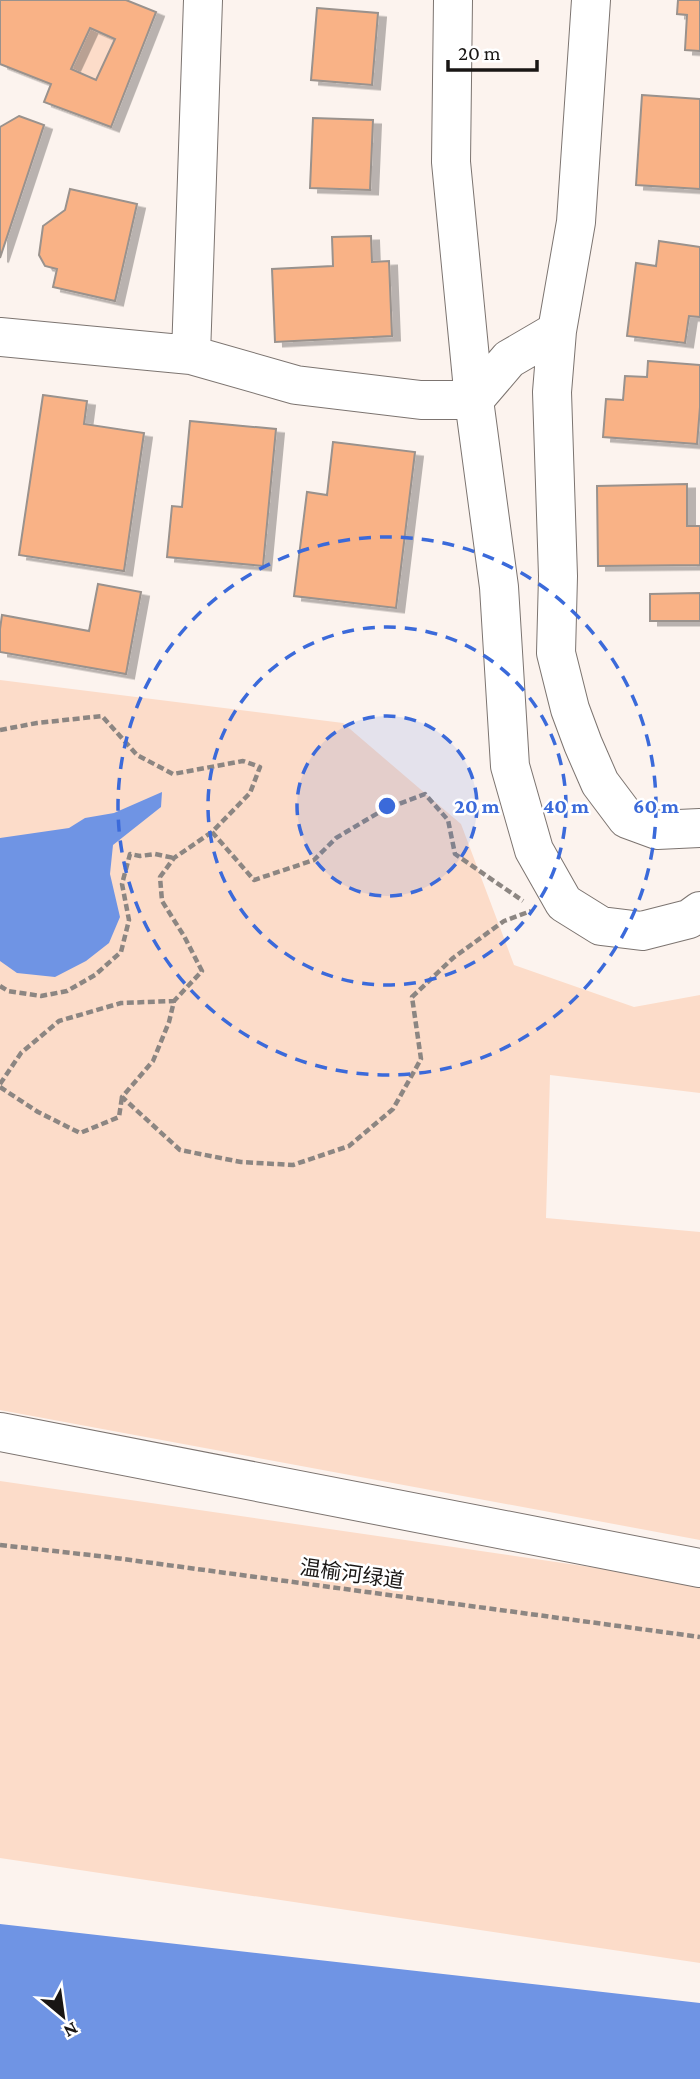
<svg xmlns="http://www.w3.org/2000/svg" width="700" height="2079" font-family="'Crimson Pro','Noto Sans SC',serif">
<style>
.green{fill:#fcdcc9}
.water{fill:#6f94e4}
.building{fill:#f9b286;stroke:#9a928d;stroke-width:2;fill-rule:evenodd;filter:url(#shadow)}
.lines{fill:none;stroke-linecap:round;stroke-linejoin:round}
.minor-casing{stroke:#7c7470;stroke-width:40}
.path{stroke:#8c8682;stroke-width:4.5;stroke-dasharray:7 3.5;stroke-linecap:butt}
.minor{stroke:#fff;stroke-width:38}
.ring{fill:none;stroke:#3b6ada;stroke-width:3.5;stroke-dasharray:12 9}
.labels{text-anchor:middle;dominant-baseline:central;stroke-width:5;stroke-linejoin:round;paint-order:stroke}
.street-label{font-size:21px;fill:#191614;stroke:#fff}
.centre{fill:#3b6ada;stroke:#fff;stroke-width:3.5}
.ring-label{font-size:21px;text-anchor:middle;font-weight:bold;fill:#3b6ada;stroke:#fff;stroke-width:5;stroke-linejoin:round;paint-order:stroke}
</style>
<defs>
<filter id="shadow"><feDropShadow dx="8" dy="4.5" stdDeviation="0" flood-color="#0004"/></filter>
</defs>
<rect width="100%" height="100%" fill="#fcf3ee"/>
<!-- green -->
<path class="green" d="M90,28l25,11 -19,41 -25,-11z
M0,680l343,43 118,101 53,141 120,42 66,-12v98l-150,-18 -4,143 154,14v308l-700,-130z
M0,1481l700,102v380l-700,-105z"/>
<!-- water -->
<path class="water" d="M162,792l-1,15 -48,38 -3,29 10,43 -11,26 -23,18 -31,16 -38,-4 -17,-12v-123l69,-10 16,-10 29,-5z
M0,1924l700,79v76h-700z"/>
<!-- building -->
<path class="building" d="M0,0h126l30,12 -45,115 -67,-25 7,-18 -51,-20zM90,28l25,11 -19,41 -25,-11z
M678,0h22v51l-15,-1 2,-35 -10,-1z
M317,8l61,5 -6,72 -61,-5z
M642,95l58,4v90l-64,-4z
M19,116l25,9 -44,133v-131z
M313,118l60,2 -3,70 -60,-2z
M70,189l67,15 -22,97 -62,-14 4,-18 -12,-3 -6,-11 4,-29 22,-16z
M371,236l1,26 17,-1 3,75 -117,6 -3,-73 61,-3 -1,-29z
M659,241l41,6v70l-11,-1 -4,27 -58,-7 9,-73 20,3z
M648,361l52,4v42l-3,37 -94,-7 3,-38 17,1 2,-24 22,1z
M43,395l44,6 -3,23 60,9 -20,138 -105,-16z
M190,421l86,8 -13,137 -96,-9 5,-51 10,1z
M333,442l82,10 -19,156 -102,-12 13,-104 20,3z
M687,484v42h13v39l-102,1 -1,-80z
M98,584l43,8 -15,82 -126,-22v-23l2,-14 87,16z
M700,593v28h-50v-27z"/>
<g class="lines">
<!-- minor casing -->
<g class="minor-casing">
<path id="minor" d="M203,0l-12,355 105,30 125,15h53l25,187 11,179 24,84 30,53 37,23 41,5 47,-12 11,-8
M453,0l-2,162 23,238
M591,0l-15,222 -19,109 -5,61 6,184 -2,77 14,56 13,35 17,39 27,36 30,11 43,-2
M0,337l191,18
M474,400l35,-41 48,-28
M0,1432l700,136"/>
</g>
<!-- path -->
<path class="path" d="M0,730l37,-7 65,-7 35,39 36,19 70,-13 17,6 -10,26 -38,39 42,48 60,-20 22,-22 47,-28 42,-16 23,26 7,34 68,47
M212,832l-38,26 -14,19 2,24 22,35 18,35 -28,30 -5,21 -16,39 -31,36 58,53 61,12 52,3 56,-19 44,-37 28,-50 -9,-62 41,-39 51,-37 27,-10
M0,986l8,5 33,5 26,-5 28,-16 26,-23 8,-32 -7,-36 8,-30 10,2 15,-2 19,4
M0,1084l21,-31 38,-32 62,-18 53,-2
M0,1087l38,25 42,21 39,-16 3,-20
M0,1545l108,12 592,80"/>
<!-- minor -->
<use href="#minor" class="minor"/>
</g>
<!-- distance rings -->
<circle cx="387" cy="806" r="90" fill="#3b6ada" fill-opacity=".12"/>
<g class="ring">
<circle cx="387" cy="806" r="90"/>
<circle cx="387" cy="806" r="179"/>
<circle cx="387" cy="806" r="269"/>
</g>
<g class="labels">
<!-- street labels -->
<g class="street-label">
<text transform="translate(352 1574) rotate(8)">温榆河绿道</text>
</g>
</g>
<circle cx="387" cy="806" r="10" class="centre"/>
<g class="ring-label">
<text x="477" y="813">20 m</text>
<text x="566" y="813">40 m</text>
<text x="656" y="813">60 m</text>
</g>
<!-- north arrow -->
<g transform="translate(63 2016) rotate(151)" stroke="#ffffff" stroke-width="5" paint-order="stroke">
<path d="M0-5L12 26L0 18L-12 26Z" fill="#191614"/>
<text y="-10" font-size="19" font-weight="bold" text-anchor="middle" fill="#191614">N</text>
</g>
<!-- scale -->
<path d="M448 60v10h89v-10" fill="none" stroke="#191614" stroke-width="3.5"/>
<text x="458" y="60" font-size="21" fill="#191614" stroke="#ffffff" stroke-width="5" paint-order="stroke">20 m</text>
</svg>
